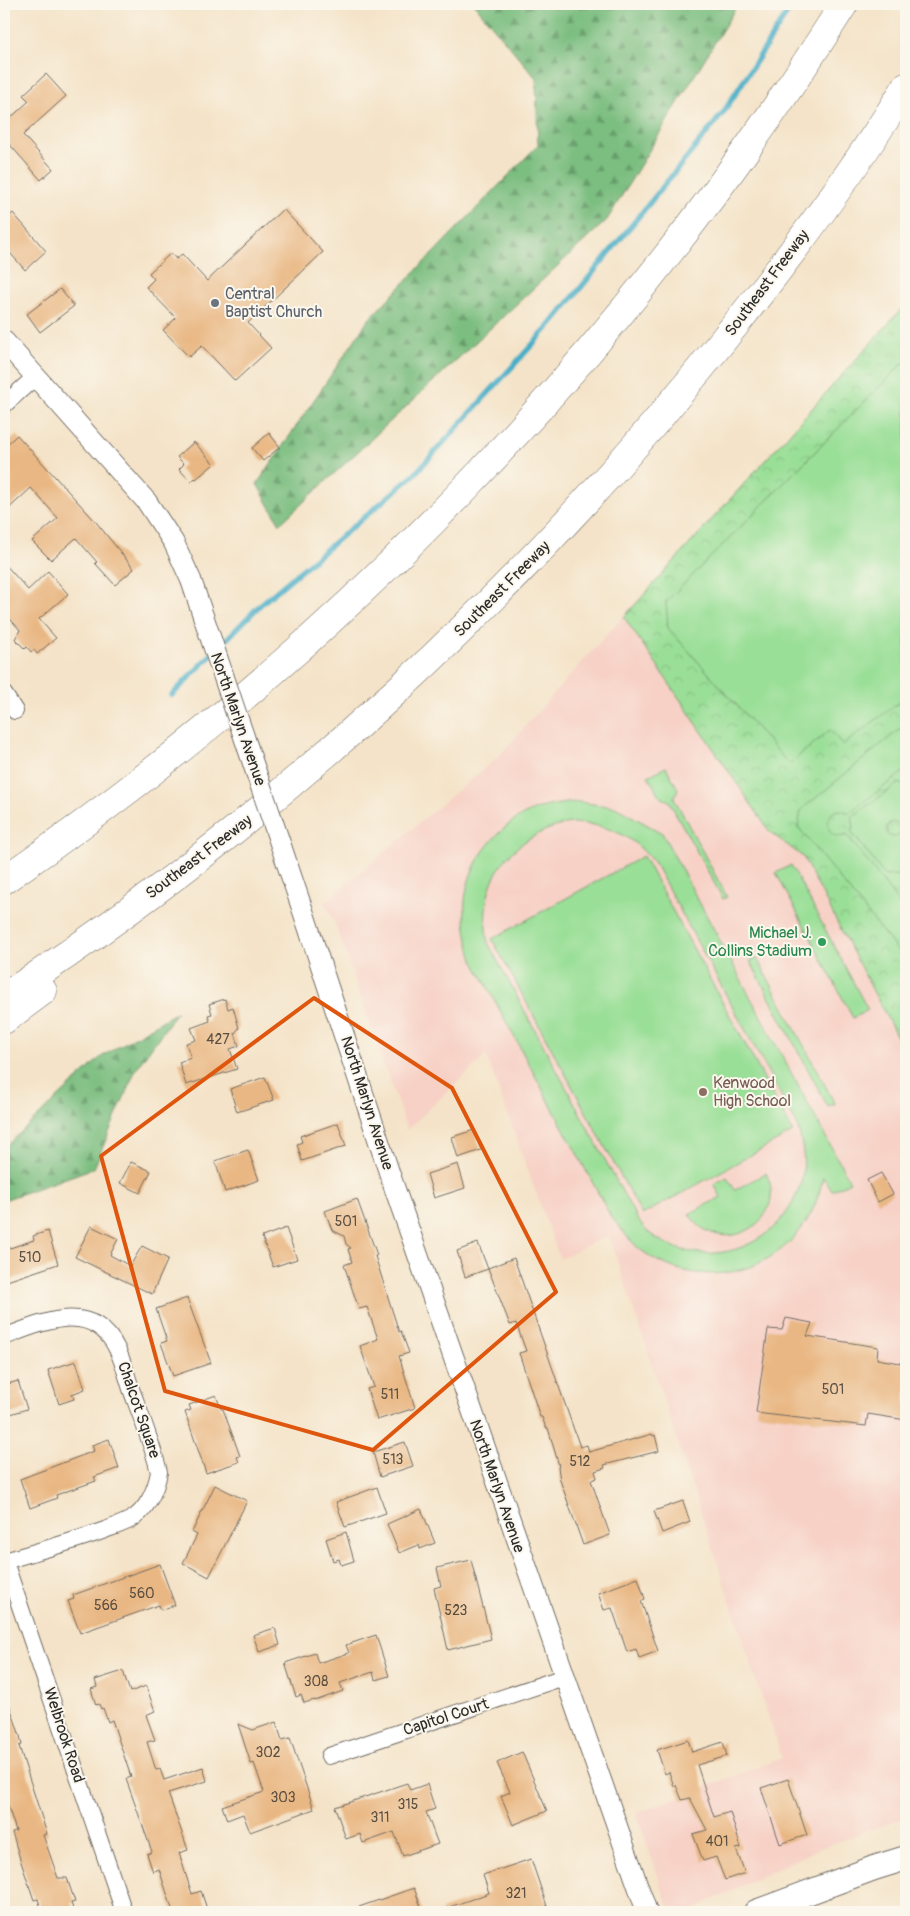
<svg xmlns="http://www.w3.org/2000/svg" width="910" height="1916" font-family="Pangolin,sans-serif">
<style>
.built{fill:#f7d1c6}
.forest{fill:url(#forest-firs);stroke:#537456}
.park{fill:url(#park-crowns);stroke:#628561}
.pitch{fill:#9adf97;stroke:#628561;fill-rule:evenodd}
.lines{fill:none;stroke-linecap:round;stroke-linejoin:round}
.stream{stroke:#47aec7;stroke-width:5.5}
.building{fill:#e9b783}
.minor-casing{stroke:#716b62;stroke-width:18}
.tertiary-casing{stroke:#716b62;stroke-width:22}
.secondary-casing{stroke:#716b62;stroke-width:26}
.motorway-casing{stroke:#716b62;stroke-width:29}
.minor{stroke:#fff;stroke-width:16}
.tertiary{stroke:#fff;stroke-width:20}
.secondary{stroke:#fff;stroke-width:24}
.motorway{stroke:#fff;stroke-width:28}
.tertiary-bridge-casing{stroke:#716b62;stroke-width:22;stroke-linecap:butt}
.tertiary-bridge{stroke:#fff;stroke-width:20}
.marked{fill:none;stroke:#df570e;stroke-width:4;stroke-linejoin:round}
.worship-dot{fill:#6b7280;stroke:#fbf7ec;stroke-width:2}
.leisure-dot{fill:#2e9e5b;stroke:#fbf7ec;stroke-width:2}
.education-dot{fill:#8d6e63;stroke:#fbf7ec;stroke-width:2}
.labels{text-anchor:middle;dominant-baseline:central;stroke-width:4;stroke-linejoin:round;paint-order:stroke}
.number-label{font-size:14px;fill:#5a4e41}
.street-label{font-size:16px;fill:#2b2b2b;stroke:#fbf7ec}
.worship-label{font-size:16px;fill:#5b616d;stroke:#fbf7ec;text-anchor:start}
.leisure-label{font-size:16px;fill:#27864d;stroke:#fbf7ec;text-anchor:end}
.education-label{font-size:16px;fill:#785e54;stroke:#fbf7ec;text-anchor:start}
</style>
<defs>
<pattern id="forest-firs" width="22" height="20" patternUnits="userSpaceOnUse" patternTransform="scale(1.25)"><rect width="22" height="20" fill="#7bbe80"/><path d="M5 1l3.5 6h-7zM16 11l3.5 6h-7z" fill="#659b69"/></pattern>
<pattern id="park-crowns" width="20" height="18" patternUnits="userSpaceOnUse" patternTransform="scale(1.25)"><rect width="20" height="18" fill="#9adf97"/><path d="M2 6a3 3 0 1 1 6 0M12 15a3 3 0 1 1 6 0" fill="none" stroke="#85c082"/></pattern>
</defs>
<rect width="100%" height="100%" fill="#fbf7ec"/>
<filter id="ink" filterUnits="userSpaceOnUse"><feTurbulence type="fractalNoise" baseFrequency=".02" numOctaves="2"/><feDisplacementMap in="SourceGraphic" scale="10" xChannelSelector="R" yChannelSelector="G"/><feConvolveMatrix kernelMatrix="1 2 1 2 8 2 1 2 1" color-interpolation-filters="sRGB"/></filter>
<filter id="wash" filterUnits="userSpaceOnUse"><feTurbulence type="fractalNoise" baseFrequency=".0096" numOctaves="4" result="noise"/><feDisplacementMap in="SourceGraphic" scale="20" xChannelSelector="R" yChannelSelector="G"/><feGaussianBlur stdDeviation="1.12" result="paint"/><feColorMatrix in="noise" values="0 0 0 0 0 0 0 0 0 0 0 0 0 0 0 0 0 1.4 0 .05"/><feComposite in="paint" operator="in"/></filter>
<g filter="url(#wash)">
<rect width="100%" height="100%" fill="#f4e3c8"/>
<!-- built -->
<path class="built" d="M906,304v1513l-89,32 -129,63 -20,-7 -32,-92 146,-55 -173,-523 -49,24 -74,-204 -79,75 -71,-204 -12,-23 175,-147 75,-85z"/>
<!-- forest -->
<path class="forest" d="M474,4h264l-131,216 -327,304 -23,-40 112,-165 169,-174 -2,-67z
M177,1012l-41,57 -42,99 -90,32v-52l97,-91z"/>
<!-- park -->
<path class="park" d="M906,304v750l-103,-197 -33,-25 -146,-215z"/>
<!-- pitch -->
<path class="pitch" d="M906,360v337l-63,48 -13,-15 -41,34 -121,-136 -2,-26z
M906,724v46l-57,43c-26,-14 -29,32 -2,22l59,77v49l-108,-134 3,-17z
M666,767l12,22 -4,9 53,99 -4,2 -54,-98 -9,-4 -12,-21z
M899,783l7,3v83l-7,6 -14,1 -34,-45 3,-5 -2,-9zM893,822l6,2 2,3v7l-6,3 -6,-1 -2,-3v-7z
M579,802l36,5 47,26 188,349 -18,9 -9,-14c-3,13 -6,25 -12,36 -32,63 -115,80 -170,37 -12,-9 -21,-23 -31,-35l-137,-255c-7,-24 -12,-51 -5,-76 8,-31 36,-63 66,-74 15,-5 30,-7 45,-8zM570,823c37,0 65,13 86,43l141,259c5,17 9,36 5,53 -16,69 -98,99 -154,54 -5,-4 -8,-10 -12,-15l-148,-274c-12,-62 21,-107 82,-120z
M643,856l150,276 -151,83 -150,-276z
M791,865l77,145 -15,8 -77,-145z
M757,958l78,146 -7,3 -78,-146z
M766,1173c25,49 -46,89 -77,41l32,-17 -7,-13 13,-7 8,13z"/>
<g class="lines">
<!-- stream -->
<path class="stream" d="M219,647l41,-42 153,-129 139,-153 171,-210 70,-109
M172,695l40,-41"/>
</g>
<g id="blocks">
<!-- building -->
<path class="building" d="M46,74l20,22 -43,39 30,34 -12,11 -37,-42v-14l25,-23 -6,-6z
M283,209l40,43 -75,71 23,25 -36,33 -33,-35 -13,11 -26,-27 13,-12 -30,-31 8,-8 -5,-6 22,-20 5,6 6,-5 25,27z
M13,213l33,38 -21,19 -21,-24v-25z
M60,289l14,17 -34,26 -13,-18z
M269,433l11,14 -17,14 -11,-13z
M17,435l79,87 38,47 -19,16 -20,-22 2,-1 -21,-24 -25,22 -19,-19 26,-23 -27,-30 -27,25v-66z
M194,442l20,22 -18,15 -1,-1 -4,4 -12,-13 5,-5 -7,-7z
M4,563l24,27 20,-19 20,23 -29,25 17,19 -19,16 -3,-4 -3,2 -4,-5 -2,2 -10,-10 5,-9 -16,-18z
M225,999l3,10 5,-2 6,21 -4,5 4,13 -9,3 7,20 -51,16 -7,-23 12,-4 -5,-15 10,-3 -5,-12 19,-7 -2,-6 4,-1 -3,-10z
M265,1077l9,23 -37,12 -7,-23z
M338,1123l8,23 -44,15 -5,-17 5,-2 -2,-6z
M474,1130l7,20 -23,8 -6,-21z
M248,1150l11,30 -34,12 -10,-31z
M131,1162l20,9 -11,22 -20,-10z
M458,1164l7,24 -31,10 -7,-24z
M881,1173l12,21 -15,8 -11,-22z
M357,1199l20,56 -2,1 24,76 2,-1 8,22 -10,3 16,52 -38,12 -10,-31 7,-2 -14,-41 18,-7 -11,-32 -8,2 -15,-44 8,-3 -4,-13 3,-1 -5,-4 -2,-8 -12,-6 -7,-19z
M91,1226l27,13 -8,16 20,11 12,-20 26,13 -16,35 -77,-37z
M286,1228l11,31 -24,8 -11,-30z
M48,1231l10,33 -54,18v-32l30,-10 -1,-4z
M478,1243l10,26 -23,8 -8,-26z
M514,1258l66,189 7,-2 2,7 63,-18 1,2 2,-1 4,16 -55,14 1,3 -10,3 2,7 -6,2 19,55 -27,10 -23,-65 -2,-13 1,-1 -11,-38h-2l-4,-11h-2l-21,-64 7,-2 -10,-28 -6,2 -22,-57z
M187,1298l24,65 -38,13 -12,-33 6,-2 -11,-32z
M786,1318l26,5 -5,13 71,11 -1,12 29,5v56l-38,-6 -2,12 -110,-13 12,-84 14,1z
M76,1361l9,28 -13,5 2,5 -15,5 -11,-34z
M18,1381l9,28 -23,7v-31z
M216,1395l5,14h2l17,47 -3,1 2,5 -33,11 -21,-61 6,-2 -2,-5z
M109,1439l10,29 -25,9 2,4 -40,14 1,3 -27,10 -10,-29 74,-28 -2,-6z
M405,1442l8,24 -33,11 -7,-25z
M215,1485l32,16 -38,76 -26,-14 14,-28 -5,-3z
M377,1487l9,26 -41,14 -9,-25z
M683,1501l7,21 -28,11 -8,-22z
M421,1509l14,34 -15,6 -1,-4 -20,8 -12,-29z
M346,1532l8,29 -13,4 -2,-6 -6,2 -7,-22z
M471,1560l20,79 -43,11 -14,-62 7,-2 -4,-18z
M160,1564l15,41 -14,5 -2,-5 -79,28 -12,-32 6,-2 -1,-4z
M638,1578l7,21 -4,2 17,50 -19,7 -3,-9 -9,3 -15,-44 -8,2 -6,-17z
M275,1628l5,17 -21,7 -6,-17z
M376,1635l13,41 -14,4 -2,-8 -33,11 3,8 -28,10v-1l-11,3 -3,-8 -5,2 -11,-34 30,-10 3,10 31,-10 -3,-8z
M123,1671l7,21 16,-6 9,25 -9,4 9,25 -8,2 9,28 4,-1 4,11 39,-13 4,14 -39,12 20,57 -9,3 13,41 9,-3 7,21h-35l-14,-43 -6,3 -6,-18 5,-2 -26,-73 5,-2 -19,-57 -4,2 -5,-14 -2,1 -2,-5 -3,1 -5,-16 6,-2 -2,-7z
M4,1696h2l1,2 13,38 2,9 -3,1 28,88 -4,1 15,43h9l8,24 -4,1 3,9h-32l-4,-13 -4,1 -14,-41 -8,-27 4,-1 -9,-28 -3,1z
M276,1722l6,18 8,-2 24,71 -64,23 -7,-18 -16,6 -5,-14 42,-14 -10,-29 -3,1 -13,-40 15,6z
M688,1740l4,12 31,-10 4,14 -30,9 17,52 16,-5 11,36 -5,1 9,24 -20,7 -9,-23 -13,4 -10,-27 14,-4 -17,-32 -8,2 -6,-15 -2,1 -5,-14 -4,2 -8,-24z
M522,1752l25,59 -34,14 -12,-29 9,-4 -13,-29z
M788,1779l19,56 -27,9 -19,-56z
M407,1783l3,7 17,-6 8,25 -9,3 12,32 -35,12 -9,-24 -31,11 -3,-9 -14,5 -11,-32z
M531,1859l18,53h-108v-2l48,-17 -6,-18z
M414,1888l9,24h-70v-3z"/>
</g>
</g>
<g filter="url(#ink)">
<use href="#blocks" fill-opacity="0" stroke="#716b62" stroke-width="1"/>
<g class="lines">
<!-- minor casing -->
<g class="minor-casing">
<path id="minor" d="M4,405l31,-28
M4,694l11,17
M4,1337c39,-15 89,-38 113,12 6,12 10,27 14,40 10,27 21,54 28,83 -3,17 -12,39 -29,48 -8,4 -17,7 -25,10 -33,12 -67,21 -100,31
M4,1559l120,353
M329,1756l235,-79"/>
</g>
<!-- tertiary casing -->
<g class="tertiary-casing">
<path id="tertiary" d="M4,341l143,161 27,41 17,37
M302,908l88,267 257,737"/>
</g>
<!-- secondary casing -->
<g class="secondary-casing">
<path id="secondary" d="M756,1912l118,-44 32,-10"/>
</g>
<!-- motorway casing -->
<g class="motorway-casing">
<path id="motorway" d="M4,880c336,-230 623,-532 840,-876
M4,997c281,-184 529,-414 736,-678 59,-74 116,-152 166,-232
M4,1020l39,-29"/>
</g>
<!-- minor -->
<use href="#minor" class="minor"/>
<!-- tertiary -->
<use href="#tertiary" class="tertiary"/>
<!-- secondary -->
<use href="#secondary" class="secondary"/>
<!-- motorway -->
<use href="#motorway" class="motorway"/>
<!-- tertiary-bridge casing -->
<g class="tertiary-bridge-casing">
<path id="tertiary-bridge" d="M191,580l111,328"/>
</g>
<!-- tertiary-bridge -->
<use href="#tertiary-bridge" class="tertiary-bridge"/>
</g>
</g>
<!-- marked area -->
<path class="marked" d="M314,998l138,90 104,204 -183,158 -208,-59 -64,-235z"/>
<!-- markers -->
<circle class="worship-dot" cx="215" cy="303" r="5"/>
<circle class="leisure-dot" cx="822" cy="942" r="5"/>
<circle class="education-dot" cx="703" cy="1092" r="5"/>
<g class="labels">
<!-- number labels -->
<g class="number-label">
<text x="218" y="1039">427</text>
<text x="346" y="1221">501</text>
<text x="30" y="1257">510</text>
<text x="833" y="1389">501</text>
<text x="390" y="1394">511</text>
<text x="393" y="1459">513</text>
<text x="580" y="1461">512</text>
<text x="142" y="1593">560</text>
<text x="106" y="1605">566</text>
<text x="456" y="1610">523</text>
<text x="316" y="1681">308</text>
<text x="268" y="1752">302</text>
<text x="283" y="1797">303</text>
<text x="408" y="1804">315</text>
<text x="380" y="1817">311</text>
<text x="717" y="1841">401</text>
<text x="516" y="1893">321</text>
</g>
<!-- street labels -->
<g class="street-label">
<text transform="translate(767 283) rotate(-53)">Southeast Freeway</text>
<text transform="translate(502 589) rotate(-45)">Southeast Freeway</text>
<text transform="translate(238 719) rotate(71)">North Marlyn Avenue</text>
<text transform="translate(199 857) rotate(-37)">Southeast Freeway</text>
<text transform="translate(367 1103) rotate(72)">North Marlyn Avenue</text>
<text transform="translate(139 1410) rotate(71)">Chalcot Square</text>
<text transform="translate(497 1486) rotate(71)">North Marlyn Avenue</text>
<text transform="translate(446 1717) rotate(-18)">Capitol Court</text>
<text transform="translate(64 1735) rotate(72)">Welbrook Road</text>
</g>
<!-- worship labels -->
<g class="worship-label">
<text x="225" y="294">Central<tspan x="225" dy="18">Baptist Church</tspan></text>
</g>
<!-- leisure labels -->
<g class="leisure-label">
<text x="812" y="933">Michael J.<tspan x="812" dy="18">Collins Stadium</tspan></text>
</g>
<!-- education labels -->
<g class="education-label">
<text x="713" y="1083">Kenwood<tspan x="713" dy="18">High School</tspan></text>
</g>
</g>
<!-- margin -->
<rect width="910" height="1916" fill="none" stroke="#fbf7ec" stroke-width="20"/>
</svg>
